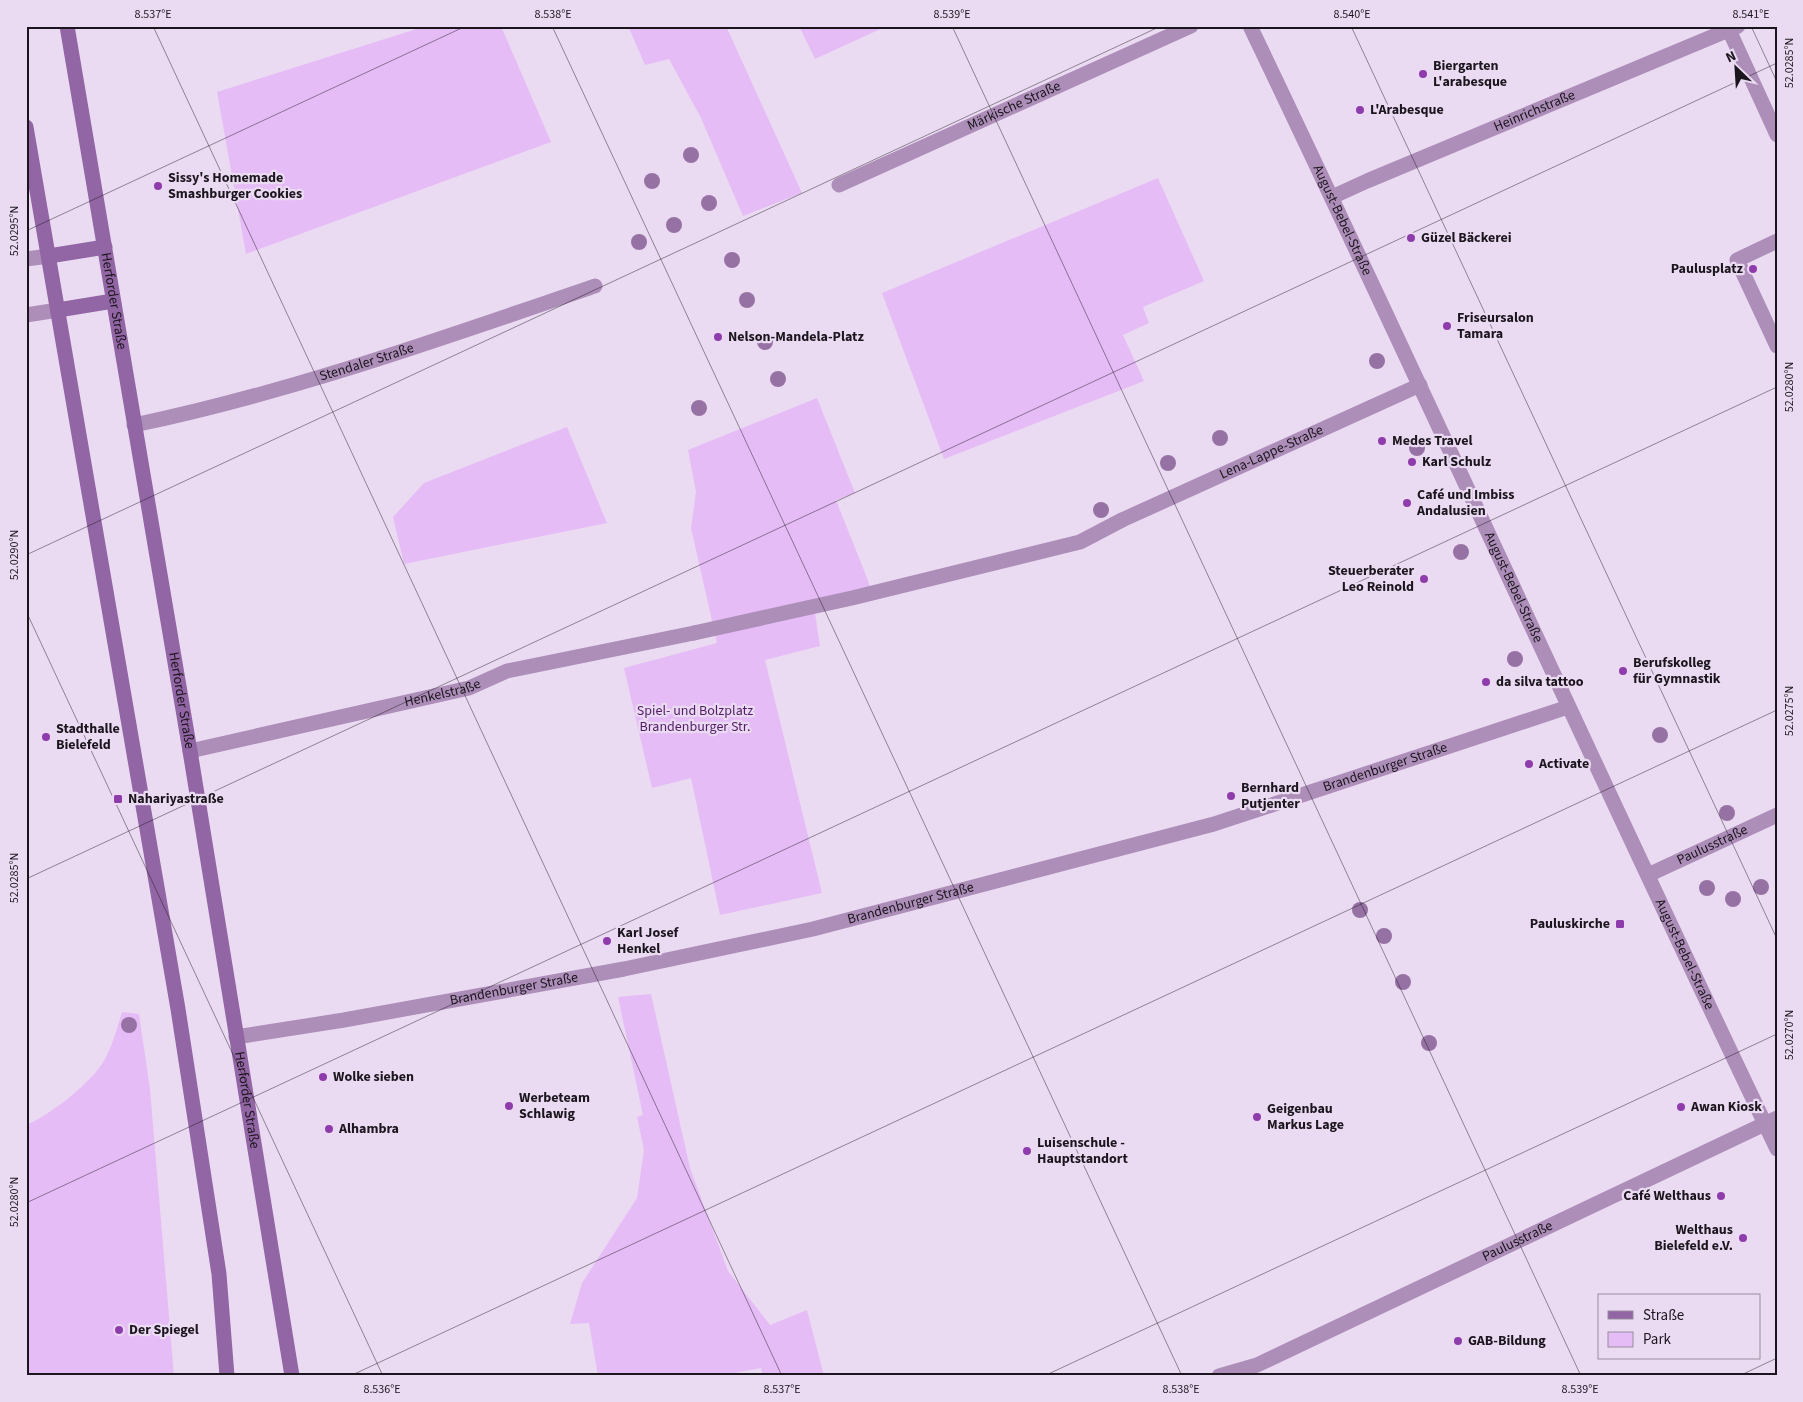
<svg xmlns="http://www.w3.org/2000/svg" width="1803" height="1402" font-family="'Source Sans 3',sans-serif">
<style>
.green{fill:#e5bcf6}
.lines{fill:none;stroke-linecap:round;stroke-linejoin:round}
.lane{stroke:#ad8eb9;stroke-width:15}
.street{stroke:#ad8eb9;stroke-width:15}
.secondary{stroke:#9265a4;stroke-width:15}
.tree{fill:#9672a4}
.ticks{fill:none;stroke:#1b151d;stroke-width:1;stroke-opacity:0.45}
.poi-dot{fill:#8e3cab;stroke:#ebdbf2;stroke-width:2}
.labels{text-anchor:middle;dominant-baseline:central;stroke-width:4.5;stroke-linejoin:round;paint-order:stroke}
.poi-label{font-size:14px;font-weight:bold;fill:#1b151d;stroke:#ebdbf2;text-anchor:start}
.street-label{font-size:14px;fill:#1b151d;stroke:#ebdbf2}
.park-label{font-size:14px;fill:#511c64;stroke:#ebdbf2}
.neatline{fill:none;stroke:#1b151d;stroke-width:2}
.ticks-label{font-size:12px;text-anchor:middle;fill:#1b151d}
</style>
<rect width="100%" height="100%" fill="#ebdbf2"/>
<!-- green -->
<path class="green" d="M426,26h75l50,116 -305,112 -29,-162z
M628,26h98l76,167 -59,23 -42,-98 -32,-59 -24,6z
M799,26h88l-72,33z
M1158,178l46,103 -61,26 6,16 -26,12 21,46 -200,78 -62,-166z
M817,398l38,95 -19,7 31,78 7,21 -59,14 5,33 -55,14 57,233 -102,22 -29,-137 -39,10 -28,-120 93,-25 -26,-115 5,-36 -8,-42z
M567,427l40,96 -203,41 -11,-47 31,-34z
M651,994l39,174 38,103 42,54 37,-15 17,66h-61l-2,-8 -43,8h-120l-9,-53 -19,1 12,-41 55,-85 7,-48 -7,-33 6,-2 -25,-118z
M122,1012l17,2 11,75 24,287h-148v-251c24,-10 53,-34 70,-53 14,-16 20,-40 26,-60z"/>
<g class="lines">
<!-- lane -->
<path class="lane" d="M1729,30l48,105
M1777,241l-40,19 40,86
M694,633l158,-35 228,-56 42,-22"/>
<!-- street -->
<g class="street">
<path id="s1" d="M1250,26c179,373 348,750 527,1123"/>
<path id="s2" d="M839,185l352,-159"/>
<path id="s3" d="M1332,197l35,-16 371,-155"/>
<path d="M26,259l23,-3"/>
<path d="M26,315l32,-5"/>
<path id="s4" d="M134,425c158,-33 309,-87 461,-139"/>
<path id="s5" d="M1122,520l298,-135"/>
<path id="s6" d="M190,751l279,-63 38,-17 187,-38"/>
<path id="s7" d="M1648,875l129,-60"/>
<path id="s8" d="M236,1037l108,-17 280,-51 189,-40 401,-105 354,-117"/>
<path id="s9" d="M1219,1376l38,-11 520,-247"/>
</g>
<!-- secondary -->
<g class="secondary">
<path id="s10" d="M67,26l123,725 102,625"/>
<path d="M26,127l152,882 41,265 8,102"/>
<path d="M49,256l56,-9"/>
<path d="M58,310l55,-9"/>
</g>
</g>
<!-- trees -->
<g class="tree">
<circle cx="691" cy="155" r="8"/>
<circle cx="652" cy="181" r="8"/>
<circle cx="709" cy="203" r="8"/>
<circle cx="674" cy="225" r="8"/>
<circle cx="639" cy="242" r="8"/>
<circle cx="732" cy="260" r="8"/>
<circle cx="747" cy="300" r="8"/>
<circle cx="765" cy="342" r="8"/>
<circle cx="1377" cy="361" r="8"/>
<circle cx="778" cy="379" r="8"/>
<circle cx="699" cy="408" r="8"/>
<circle cx="1220" cy="438" r="8"/>
<circle cx="1417" cy="448" r="8"/>
<circle cx="1168" cy="463" r="8"/>
<circle cx="1101" cy="510" r="8"/>
<circle cx="1461" cy="552" r="8"/>
<circle cx="1515" cy="659" r="8"/>
<circle cx="1660" cy="735" r="8"/>
<circle cx="1727" cy="813" r="8"/>
<circle cx="1761" cy="887" r="8"/>
<circle cx="1707" cy="888" r="8"/>
<circle cx="1733" cy="899" r="8"/>
<circle cx="1360" cy="910" r="8"/>
<circle cx="1384" cy="936" r="8"/>
<circle cx="1403" cy="982" r="8"/>
<circle cx="129" cy="1025" r="8"/>
<circle cx="1429" cy="1043" r="8"/>
</g>
<!-- ticks -->
<path class="ticks" d="M153,26l629,1350M552,26l630,1350M952,26l629,1350M1351,26l426,913M1751,26l26,56M26,231l440,-205M26,555l1135,-529M26,611l357,765M26,879l1751,-816M26,1203l1751,-816M350,1376l1427,-666M1044,1376l733,-342M1739,1376l38,-18"/>
<!-- markers -->
<g class="poi-dot">
<circle cx="1423" cy="74" r="5"/>
<circle cx="1360" cy="110" r="5"/>
<circle cx="158" cy="186" r="5"/>
<circle cx="1411" cy="238" r="5"/>
<circle cx="1753" cy="269" r="5"/>
<circle cx="1447" cy="326" r="5"/>
<circle cx="718" cy="337" r="5"/>
<circle cx="1382" cy="441" r="5"/>
<circle cx="1412" cy="462" r="5"/>
<circle cx="1407" cy="503" r="5"/>
<circle cx="1424" cy="579" r="5"/>
<circle cx="1623" cy="671" r="5"/>
<circle cx="1486" cy="682" r="5"/>
<circle cx="46" cy="737" r="5"/>
<circle cx="1529" cy="764" r="5"/>
<circle cx="1231" cy="796" r="5"/>
<rect x="113" y="794" width="10" height="10" rx="2.5"/>
<rect x="1615" y="919" width="10" height="10" rx="2.5"/>
<circle cx="607" cy="941" r="5"/>
<circle cx="323" cy="1077" r="5"/>
<circle cx="509" cy="1106" r="5"/>
<circle cx="1681" cy="1107" r="5"/>
<circle cx="1257" cy="1117" r="5"/>
<circle cx="329" cy="1129" r="5"/>
<circle cx="1027" cy="1151" r="5"/>
<circle cx="1721" cy="1196" r="5"/>
<circle cx="1743" cy="1238" r="5"/>
<circle cx="119" cy="1330" r="5"/>
<circle cx="1458" cy="1341" r="5"/>
</g>
<g class="labels">
<!-- poi labels -->
<g class="poi-label">
<text x="1433" y="66">Biergarten<tspan x="1433" dy="16">L'arabesque</tspan></text>
<text x="1370" y="110">L'Arabesque</text>
<text x="168" y="178">Sissy's Homemade<tspan x="168" dy="16">Smashburger Cookies</tspan></text>
<text x="1421" y="238">Güzel Bäckerei</text>
<text x="1743" y="269" text-anchor="end">Paulusplatz</text>
<text x="1457" y="318">Friseursalon<tspan x="1457" dy="16">Tamara</tspan></text>
<text x="728" y="337">Nelson-Mandela-Platz</text>
<text x="1392" y="441">Medes Travel</text>
<text x="1422" y="462">Karl Schulz</text>
<text x="1417" y="495">Café und Imbiss<tspan x="1417" dy="16">Andalusien</tspan></text>
<text x="1414" y="571" text-anchor="end">Steuerberater<tspan x="1414" dy="16">Leo Reinold</tspan></text>
<text x="1633" y="663">Berufskolleg<tspan x="1633" dy="16">für Gymnastik</tspan></text>
<text x="1496" y="682">da silva tattoo</text>
<text x="56" y="729">Stadthalle<tspan x="56" dy="16">Bielefeld</tspan></text>
<text x="1539" y="764">Activate</text>
<text x="1241" y="788">Bernhard<tspan x="1241" dy="16">Putjenter</tspan></text>
<text x="128" y="799">Nahariyastraße</text>
<text x="1610" y="924" text-anchor="end">Pauluskirche</text>
<text x="617" y="933">Karl Josef<tspan x="617" dy="16">Henkel</tspan></text>
<text x="333" y="1077">Wolke sieben</text>
<text x="519" y="1098">Werbeteam<tspan x="519" dy="16">Schlawig</tspan></text>
<text x="1691" y="1107">Awan Kiosk</text>
<text x="1267" y="1109">Geigenbau<tspan x="1267" dy="16">Markus Lage</tspan></text>
<text x="339" y="1129">Alhambra</text>
<text x="1037" y="1143">Luisenschule -<tspan x="1037" dy="16">Hauptstandort</tspan></text>
<text x="1711" y="1196" text-anchor="end">Café Welthaus</text>
<text x="1733" y="1230" text-anchor="end">Welthaus<tspan x="1733" dy="16">Bielefeld e.V.</tspan></text>
<text x="129" y="1330">Der Spiegel</text>
<text x="1468" y="1341">GAB-Bildung</text>
</g>
<!-- street labels -->
<g class="street-label">
<text stroke="none"><textPath href="#s2" startOffset="192">Märkische Straße</textPath></text>
<text stroke="none"><textPath href="#s3" startOffset="220">Heinrichstraße</textPath></text>
<text stroke="none"><textPath href="#s1" startOffset="215">August-Bebel-Straße</textPath></text>
<text stroke="none"><textPath href="#s10" startOffset="279">Herforder Straße</textPath></text>
<text stroke="none"><textPath href="#s4" startOffset="241">Stendaler Straße</textPath></text>
<text stroke="none"><textPath href="#s5" startOffset="164">Lena-Lappe-Straße</textPath></text>
<text stroke="none"><textPath href="#s1" startOffset="620">August-Bebel-Straße</textPath></text>
<text stroke="none"><textPath href="#s6" startOffset="259">Henkelstraße</textPath></text>
<text stroke="none"><textPath href="#s10" startOffset="684">Herforder Straße</textPath></text>
<text stroke="none"><textPath href="#s8" startOffset="1182">Brandenburger Straße</textPath></text>
<text stroke="none"><textPath href="#s7" startOffset="71">Paulusstraße</textPath></text>
<text stroke="none"><textPath href="#s8" startOffset="688">Brandenburger Straße</textPath></text>
<text stroke="none"><textPath href="#s1" startOffset="1025">August-Bebel-Straße</textPath></text>
<text stroke="none"><textPath href="#s8" startOffset="282">Brandenburger Straße</textPath></text>
<text stroke="none"><textPath href="#s10" startOffset="1089">Herforder Straße</textPath></text>
<text stroke="none"><textPath href="#s9" startOffset="328">Paulusstraße</textPath></text>
</g>
<!-- park labels -->
<g class="park-label">
<text x="695" y="711">Spiel- und Bolzplatz<tspan x="695" dy="16">Brandenburger Str.</tspan></text>
</g>
</g>
<!-- border -->
<rect width="1803" height="1402" fill="none" stroke="#ebdbf2" stroke-width="55"/>
<!-- legend -->
<rect x="1598" y="1294" width="162" height="65" fill="#ebdbf2" stroke="#988c9d"/>
<rect x="1608" y="1311" width="25" height="8" fill="#9265a4" stroke="#988c9d"/>
<text x="1643" y="1320" font-size="15" fill="#1b151d">Straße</text>
<rect x="1608" y="1332" width="25" height="15" fill="#e5bcf6" stroke="#988c9d"/>
<text x="1643" y="1344" font-size="15" fill="#1b151d">Park</text>
<!-- north arrow -->
<g transform="translate(1736 68) rotate(335)" stroke="#ebdbf2" stroke-width="4" paint-order="stroke">
<path d="M0-4L9 19L0 12L-9 19Z" fill="#1b151d"/>
<text y="-8" font-size="14" font-weight="bold" text-anchor="middle" fill="#1b151d">N</text>
</g>
<rect x="28" y="28" width="1748" height="1346" class="neatline"/>
<g class="ticks-label">
<text x="153" y="18">8.537°E</text>
<text x="553" y="18">8.538°E</text>
<text x="952" y="18">8.539°E</text>
<text x="1352" y="18">8.540°E</text>
<text x="1751" y="18">8.541°E</text>
<text transform="translate(1789 63) rotate(-90)" y="4">52.0285°N</text>
<text transform="translate(14 231) rotate(-90)" y="4">52.0295°N</text>
<text transform="translate(1789 387) rotate(-90)" y="4">52.0280°N</text>
<text transform="translate(14 555) rotate(-90)" y="4">52.0290°N</text>
<text transform="translate(1789 711) rotate(-90)" y="4">52.0275°N</text>
<text transform="translate(14 878) rotate(-90)" y="4">52.0285°N</text>
<text transform="translate(1789 1035) rotate(-90)" y="4">52.0270°N</text>
<text transform="translate(14 1202) rotate(-90)" y="4">52.0280°N</text>
<text x="382" y="1393">8.536°E</text>
<text x="782" y="1393">8.537°E</text>
<text x="1181" y="1393">8.538°E</text>
<text x="1580" y="1393">8.539°E</text>
</g>
</svg>
